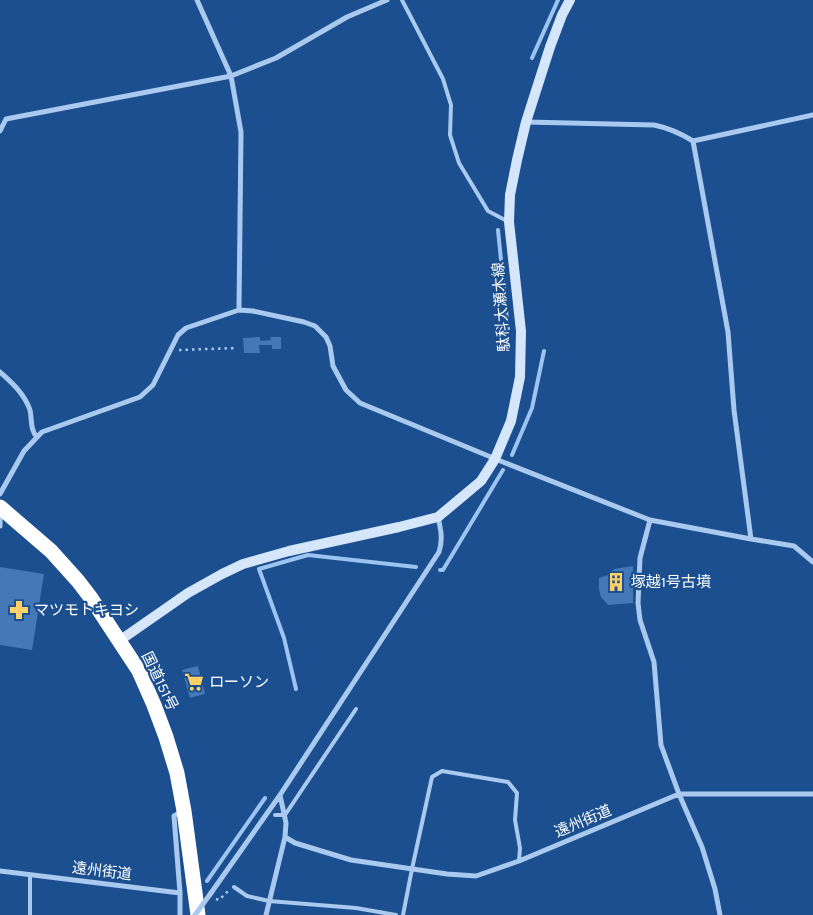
<svg xmlns="http://www.w3.org/2000/svg" width="813" height="915" font-family="Karla,'Noto Sans JP',sans-serif">
<style>
.lines{fill:none;stroke-linecap:round;stroke-linejoin:round}
.stream{stroke:#9cc4f0;stroke-width:4}
.building{fill:#4478b7}
.path{stroke:#a9c9ee;stroke-width:2.5;stroke-dasharray:2.5 4;stroke-linecap:butt}
.lane{stroke:#a9c9ee;stroke-width:4}
.street{stroke:#a9c9ee;stroke-width:5}
.secondary{stroke:#d6e6fa;stroke-width:10}
.highway{stroke:#fff;stroke-width:15}
.street-bridge{stroke:#a9c9ee;stroke-width:5}
.labels{text-anchor:middle;dominant-baseline:central;stroke-width:4.5;stroke-linejoin:round;paint-order:stroke}
.street-label{font-size:15px;fill:#fff;stroke:#1b4f8f}
.poi-label{font-size:15px;fill:#fff;stroke:#1b4f8f;text-anchor:start}
</style>
<rect width="100%" height="100%" fill="#1b4f8f"/>
<g class="lines">
<!-- stream -->
<path class="stream" d="M532,58l26,-58
M498,230l10,100
M512,455l20,-47 12,-57
M440,570h3l60,-100
M296,689l-12,-51 -25,-69 49,-14 108,12
M207,881l58,-83"/>
</g>
<!-- building -->
<path class="building" d="M260,337v4l11,-1 -1,-3h11v12h-9v-4h-13l1,8h-16l-1,-15z
M633,566v37l-25,2 -7,-8 -2,-7v-12l9,-3 6,-6z
M0,567l44,7 -12,76 -32,-5z
M198,666l7,28 -15,4 -8,-28z"/>
<g class="lines">
<!-- path -->
<path class="path" d="M179,350l58,-2
M216,899l3,1 9,-9"/>
<!-- lane -->
<path class="lane" d="M402,0l41,79 8,26 -1,30 9,28 29,48 19,10
M275,815h10l71,-106
M30,875v40
M234,887l13,9 22,5 87,7 40,7
M403,915l9,-46 20,-92 10,-6 66,11 9,11 -2,27 5,28 -1,13"/>
<!-- street -->
<path class="street" d="M197,0l34,76 10,56 -2,178
M526,122l128,3c15,3 26,8 39,16l120,-26
M0,131l6,-12 225,-43 45,-18 71,-41 40,-17
M693,141l35,191 6,78 17,129
M0,372c12,11 24,21 30,38 2,9 0,20 7,27
M0,494l24,-43 18,-19 98,-35 13,-12 25,-50 8,-7 53,-18 14,1 51,11 11,4 11,11 4,9 3,20 13,24 14,13 143,59 147,58 101,19 43,7 19,16
M0,513v13
M650,520l-10,38 -2,45 2,17 14,42 7,83 18,49 23,53 13,42 5,26
M285,837l10,6 56,17 96,14 29,2 43,-15 160,-67h134
M0,871l180,22
M211,893l69,-98 159,-243c4,-12 2,-22 -1,-35
M180,915v-22l-6,-77 9,-5
M266,915l19,-78 1,-14 -6,-28"/>
<!-- secondary -->
<path class="secondary" d="M119,641l69,-48 34,-19 21,-10 46,-13 110,-24 39,-10 43,-36 14,-22 16,-38 9,-44 1,-46 -12,-109 1,-27 7,-35 9,-38 24,-75 12,-32 8,-15"/>
<!-- highway -->
<path class="highway" d="M0,507l51,44 27,30 13,17 48,73 15,34 12,32 11,36 7,38 14,104"/>
<!-- street-bridge -->
<path class="street-bridge" d="M195,915l16,-22"/>
</g>
<!-- icons -->
<defs>
<g id="building-bare" transform="scale(1.5)"><path d="M-4-6H4V6H1V3H-1V6H-4ZM-2.5-4.3h1.7v1.8h-1.7ZM.8-4.3h1.7v1.8H.8ZM-2.5-1h1.7V.8h-1.7ZM.8-1h1.7V.8H.8Z" fill="#ffd166" stroke="#1b4f8f" stroke-width="2.5" paint-order="stroke"/></g>
<g id="pharmacy-bare" transform="scale(1.5)"><path d="M-2-6h4v4h4v4h-4v4h-4v-4h-4v-4h4Z" fill="#ffd166" stroke="#1b4f8f" stroke-width="2.5" paint-order="stroke"/></g>
<g id="supermarket-bare" transform="scale(1.5)"><path d="M-6-5.5h2.5l.6 2H6L4.5 2H-2.5L-4.4-4H-6ZM-1.5 3.2a1.3 1.3 0 1 0 .1 0ZM3 3.2a1.3 1.3 0 1 0 .1 0Z" fill="#ffd166" stroke="#1b4f8f" stroke-width="2.5" paint-order="stroke"/></g>
</defs>
<g fill-rule="evenodd">
<use href="#building-bare" x="616" y="582"/>
<use href="#pharmacy-bare" x="19" y="610"/>
<use href="#supermarket-bare" x="194" y="682"/>
</g>
<g class="labels">
<!-- street labels -->
<g class="street-label">
<text transform="translate(501 307) rotate(-94)">駄科大瀬木線</text>
<text transform="translate(160 681) rotate(64)">国道151号</text>
<text transform="translate(583 821) rotate(-23)">遠州街道</text>
<text transform="translate(102 871) rotate(7)">遠州街道</text>
</g>
<!-- poi labels -->
<g class="poi-label">
<text x="631" y="582">塚越1号古墳</text>
<text x="34" y="610">マツモトキヨシ</text>
<text x="209" y="682">ローソン</text>
</g>
</g>
</svg>
